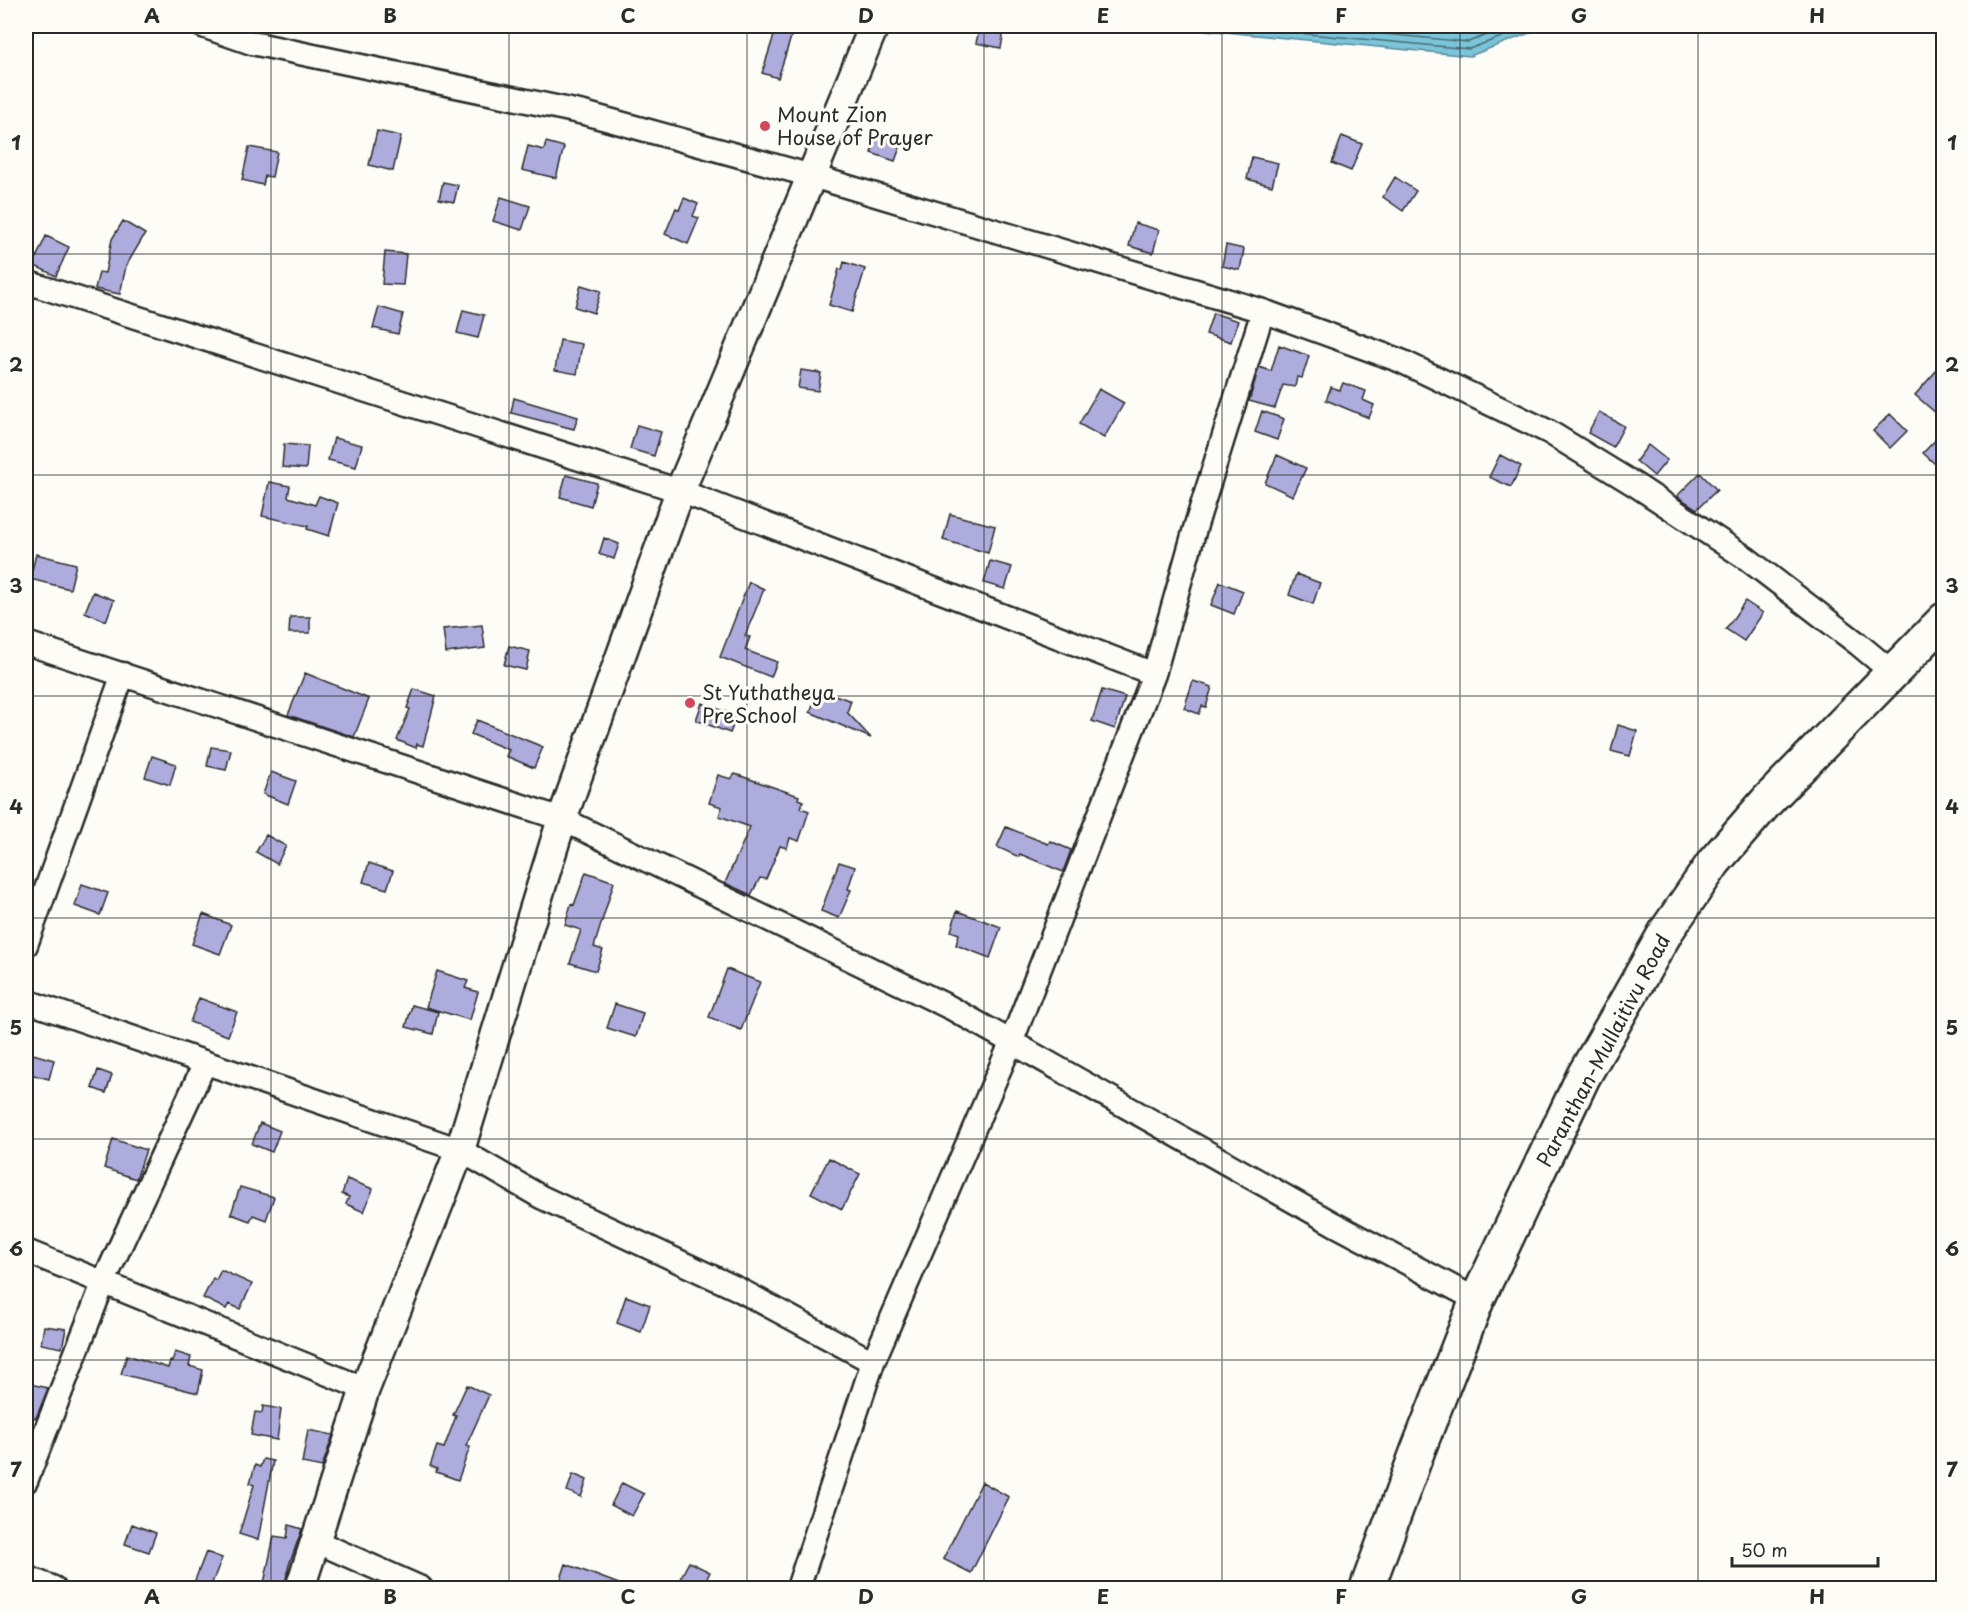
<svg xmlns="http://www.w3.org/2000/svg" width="1969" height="1614" font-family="'Playpen Sans',sans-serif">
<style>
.water{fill:#7ac5da;stroke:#5a8794;stroke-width:1.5}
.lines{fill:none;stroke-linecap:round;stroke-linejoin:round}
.shore{stroke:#4b6971;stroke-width:1.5}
.building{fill:#adacdd;stroke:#2b2b2b;stroke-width:1.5}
.minor-casing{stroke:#2b2b2b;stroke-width:27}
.tertiary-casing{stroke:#2b2b2b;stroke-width:33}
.trunk-casing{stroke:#2b2b2b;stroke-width:38}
.minor{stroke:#fdfcf7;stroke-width:22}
.tertiary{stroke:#fdfcf7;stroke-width:28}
.trunk{stroke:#fdfcf7;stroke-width:33}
.grid{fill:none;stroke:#2b2b2b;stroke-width:1.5;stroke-opacity:0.55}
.poi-dot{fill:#d1495b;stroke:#fdfcf7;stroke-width:2}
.labels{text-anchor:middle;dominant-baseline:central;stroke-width:6;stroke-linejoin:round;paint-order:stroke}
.poi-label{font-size:20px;fill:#2b2b2b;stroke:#fdfcf7;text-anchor:start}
.street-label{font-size:20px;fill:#2b2b2b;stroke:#fdfcf7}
.neatline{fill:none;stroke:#2b2b2b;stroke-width:2}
.grid-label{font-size:20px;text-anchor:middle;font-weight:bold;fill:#2b2b2b}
</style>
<rect width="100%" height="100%" fill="#fdfcf7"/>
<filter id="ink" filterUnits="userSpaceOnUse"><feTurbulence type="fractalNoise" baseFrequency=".0167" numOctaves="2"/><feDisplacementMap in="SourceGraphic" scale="12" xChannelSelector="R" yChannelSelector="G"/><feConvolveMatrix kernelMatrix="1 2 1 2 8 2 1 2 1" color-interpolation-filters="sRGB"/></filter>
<g filter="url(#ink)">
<!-- water -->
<path class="water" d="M1163,26h385l-78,30z"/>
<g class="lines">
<!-- shore -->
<path class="shore" d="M1224,26l245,23 62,-23
M1301,26l167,16 43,-16
M1393,26l73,7 20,-7"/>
</g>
<!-- building -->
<path class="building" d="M980,26l24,4 -3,18 -25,-5z
M776,29l16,5 -14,44 -16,-5z
M377,131l24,5 -8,35 -24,-6z
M877,134l25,8 -7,19 -24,-8z
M1342,136l20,8 -11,27 -19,-8z
M546,142l18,5 -8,31 -34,-8 6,-24 16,4z
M249,147l28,5 -5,25 -7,-1 -2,9 -21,-5z
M1252,157l26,6 -6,23 -25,-7z
M1395,177l21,14 -13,20 -20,-14z
M443,182l15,3 -4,17 -15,-3z
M501,197l29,9 -8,24 -29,-9z
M684,198l14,6 -5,12 6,2 -11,26 -23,-10 11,-26 3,2z
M123,221l22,13 -19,32 -6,28 -25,-5 4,-17 6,1 7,-34z
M1135,223l24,7 -6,23 -24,-7z
M46,236l23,11 -13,29 -23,-11z
M1226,245l18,4 -4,21 -18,-4z
M385,252l21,2 -3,31 -21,-1z
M844,262l21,7 -13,43 -23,-7 10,-36 3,1z
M581,285l20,6 -7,22 -19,-6z
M379,307l24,7 -5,20 -25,-6z
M463,310l21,5 -6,23 -21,-5z
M1213,313l25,8 -7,21 -25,-8z
M560,340l22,4 -5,30 -22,-4z
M1279,345l30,11 -7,22 -5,-1 -2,10 -12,-2 -8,23 -26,-7 10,-34 12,4z
M1944,362v58l-29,-25z
M801,370l20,3 -3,18 -20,-3z
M1343,383l23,8 -3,9 11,5 -5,13 -43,-18 5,-13 9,3z
M1099,389l25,14 -20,35 -25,-14z
M514,398l64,19 -4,12 -63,-16z
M1262,411l22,8 -7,21 -22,-8z
M1599,412l25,14 -11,21 -25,-14z
M1890,414l17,17 -17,17 -17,-17z
M637,425l24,7 -7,24 -24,-7z
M1944,431v41l-21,-19z
M334,438l28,7 -6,22 -28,-7z
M284,444l24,2 -2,23 -24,-2z
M1648,445l19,15 -13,16 -18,-15z
M1277,455l29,13 -13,28 -28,-13z
M1500,455l21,11 -10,21 -22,-10z
M1700,473l17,17 -20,19 -19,-12v-2z
M566,475l31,8 -6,23 -31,-9z
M269,482l21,4 -2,11 27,8 4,-9 19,7 -9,33 -22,-7 1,-3 -46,-10z
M950,514l45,12 -7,27 -45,-13z
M604,538l15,6 -5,15 -15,-5z
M36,554l40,10 -6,25 -40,-10z
M990,561l22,6 -7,22 -21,-6z
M1296,574l24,9 -7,21 -24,-9z
M749,582l15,7 -19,47 5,1 -5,13 32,12 -6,15 -51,-20z
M1220,582l23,9 -9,23 -23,-9z
M93,592l21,8 -8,21 -21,-9z
M1745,601l18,12 -19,28 -18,-12z
M290,617h20v16h-21z
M482,625l3,23 -39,5 -3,-24z
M509,646l21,5 -4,19 -22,-5z
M305,673l64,26 -15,38 -66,-22z
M1193,681l19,6 -6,20 -4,-1 -3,8 -15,-6z
M414,689l22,7 -13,50 -6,-2 -1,4 -19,-8 13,-31 -3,-1z
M819,689l32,12 -4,11 24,26 -61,-26z
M1102,690l23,7 -10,32 -23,-8z
M702,703l35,13 -7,17 -34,-13z
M477,720l66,27 -9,21 -28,-12 3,-6 -38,-16z
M1618,725l19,6 -7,25 -19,-5z
M211,747l20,3 -5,20 -19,-4z
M152,756l24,8 -6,21 -25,-8z
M271,772l25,9 -8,23 -25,-10z
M735,774l64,22 -1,3 5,2 -2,7 8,3 -10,30 -9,-3 -3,10 -7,-2 -14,33 -6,-1 -9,17 -26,-12 25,-56 -31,-11 3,-9 -13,-4 9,-28 13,4z
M1006,827l42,17 2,-3 21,9 -8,22 -43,-18 -1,3 -22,-10z
M266,835l20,11 -9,18 -21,-12z
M839,862l16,5 -7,22 3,1 -12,28 -18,-7z
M369,863l24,8 -6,18 -24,-7z
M586,872l28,10 -20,65 9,3 -7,21 -26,-8 11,-33 -16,-5 6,-21 3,1z
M82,884l26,9 -8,22 -25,-9z
M957,911l44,16 -11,31 -34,-13 3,-11 -8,-3z
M203,914l28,11 -11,29 -28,-10z
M727,969l33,13 -19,48 -32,-13z
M437,971l31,10 -3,7 13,4 -8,28 -44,-13z
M199,998l38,14 -9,24 -38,-14z
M615,1004l28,9 -7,24 -29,-9z
M412,1005l26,7 -5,22 -27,-7z
M26,1052l28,8 -5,19 -23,-6z
M98,1070l14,5 -6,18 -14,-5z
M260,1123l20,8 -8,21 -20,-8z
M113,1139l33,11 -10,29 -32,-11z
M829,1158l31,16 -18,35 -31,-16z
M347,1179l26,10 -9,23 -18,-8 3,-7 -7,-3z
M240,1187l34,10 -8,23 -13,-5 -3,6 -19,-7z
M221,1270l31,14 -12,25 -11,-5 -3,5 -23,-11 10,-20 3,2z
M626,1296l24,9 -9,27 -24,-9z
M44,1326l22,3 -4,19 -21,-4z
M175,1352l16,5 -2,9 14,4 -5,23 -77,-19 6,-19 41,13 2,-7 2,1z
M26,1383l22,5 -12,30 -10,-3z
M467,1385l22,10 -23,51 4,1 -12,33 -22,-8 1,-3 -7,-3 7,-20 7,2 12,-32 -3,-1z
M263,1406l18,3 -4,31 -26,-5 4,-23 7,1z
M308,1430l25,5 -11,32 -20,-4z
M263,1459l10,2 -15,79 -19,-6 15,-49 -4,-2 5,-18 5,2z
M573,1474l14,6 -6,17 -14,-6z
M982,1482l27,15 -38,76 -28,-14z
M622,1483l22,11 -12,22 -21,-11z
M132,1524l24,9 -7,19 -24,-8z
M289,1525l13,4 -13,36 -5,23h-21l11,-52 13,2z
M206,1552l16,6 -12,30h-18z
M689,1562l21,10 -8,16h-27z
M566,1564l61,23v1h-69z"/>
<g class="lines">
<!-- minor casing -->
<g class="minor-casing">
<path id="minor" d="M203,26l49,17 332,70 228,63 451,135 138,50 148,71 88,54 109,72 111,85 36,30
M26,282l654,209 474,183
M26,643l536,176 389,189 383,216 143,76
M26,945l97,-271
M26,1001l434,149 81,47 197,92 135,73 -75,226
M26,1251l339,138
M873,1362l138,-319 143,-369 42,-149 67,-214
M26,1481l78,-200 101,-218
M315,1541l106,47
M26,1577l28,11"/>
</g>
<!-- tertiary casing -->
<g class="tertiary-casing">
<path id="tertiary" d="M300,1588l65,-199 95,-239 102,-331 118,-328 194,-465"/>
</g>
<!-- trunk casing -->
<g class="trunk-casing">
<path id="trunk" d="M1367,1588l51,-138 59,-150 106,-223 84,-147 47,-68 54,-62 176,-180"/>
</g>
<!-- minor -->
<use href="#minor" class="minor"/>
<!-- tertiary -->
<use href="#tertiary" class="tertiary"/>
<!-- trunk -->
<use href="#trunk" class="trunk"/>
</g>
</g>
<!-- grid -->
<path class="grid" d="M271,26v1562M509,26v1562M747,26v1562M984,26v1562M1222,26v1562M1460,26v1562M1698,26v1562M26,254h1918M26,475h1918M26,696h1918M26,918h1918M26,1139h1918M26,1360h1918"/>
<!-- markers -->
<g class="poi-dot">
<circle cx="765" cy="126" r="6"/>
<circle cx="690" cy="703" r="6"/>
</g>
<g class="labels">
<!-- poi labels -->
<g class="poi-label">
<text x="777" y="114">Mount Zion<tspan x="777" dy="23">House of Prayer</tspan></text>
<text x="702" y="692">St Yuthatheya<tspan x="702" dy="23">PreSchool</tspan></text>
</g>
<!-- street labels -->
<g class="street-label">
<text transform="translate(1603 1050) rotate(-62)">Paranthan-Mullaitivu Road</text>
</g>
</g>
<!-- margin -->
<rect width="1969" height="1614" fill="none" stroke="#fdfcf7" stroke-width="66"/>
<!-- scale -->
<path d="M1732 1557v9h146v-9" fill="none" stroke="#2b2b2b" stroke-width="3"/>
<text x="1741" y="1557" font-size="18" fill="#2b2b2b" stroke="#fdfcf7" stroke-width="4.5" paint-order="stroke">50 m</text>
<rect x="33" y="33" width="1903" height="1548" class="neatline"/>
<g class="grid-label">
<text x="152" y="23">A</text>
<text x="390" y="23">B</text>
<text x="628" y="23">C</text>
<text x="866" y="23">D</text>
<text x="1103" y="23">E</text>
<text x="1341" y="23">F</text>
<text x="1579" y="23">G</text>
<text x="1817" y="23">H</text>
<text x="16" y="150">1</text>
<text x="1952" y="150">1</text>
<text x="16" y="372">2</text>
<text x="1952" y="372">2</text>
<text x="16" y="593">3</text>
<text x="1952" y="593">3</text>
<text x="16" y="814">4</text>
<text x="1952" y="814">4</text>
<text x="16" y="1035">5</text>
<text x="1952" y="1035">5</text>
<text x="16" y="1256">6</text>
<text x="1952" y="1256">6</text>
<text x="16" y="1477">7</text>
<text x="1952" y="1477">7</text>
<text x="152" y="1604">A</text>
<text x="390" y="1604">B</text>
<text x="628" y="1604">C</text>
<text x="866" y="1604">D</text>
<text x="1103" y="1604">E</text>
<text x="1341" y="1604">F</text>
<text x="1579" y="1604">G</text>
<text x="1817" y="1604">H</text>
</g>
</svg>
